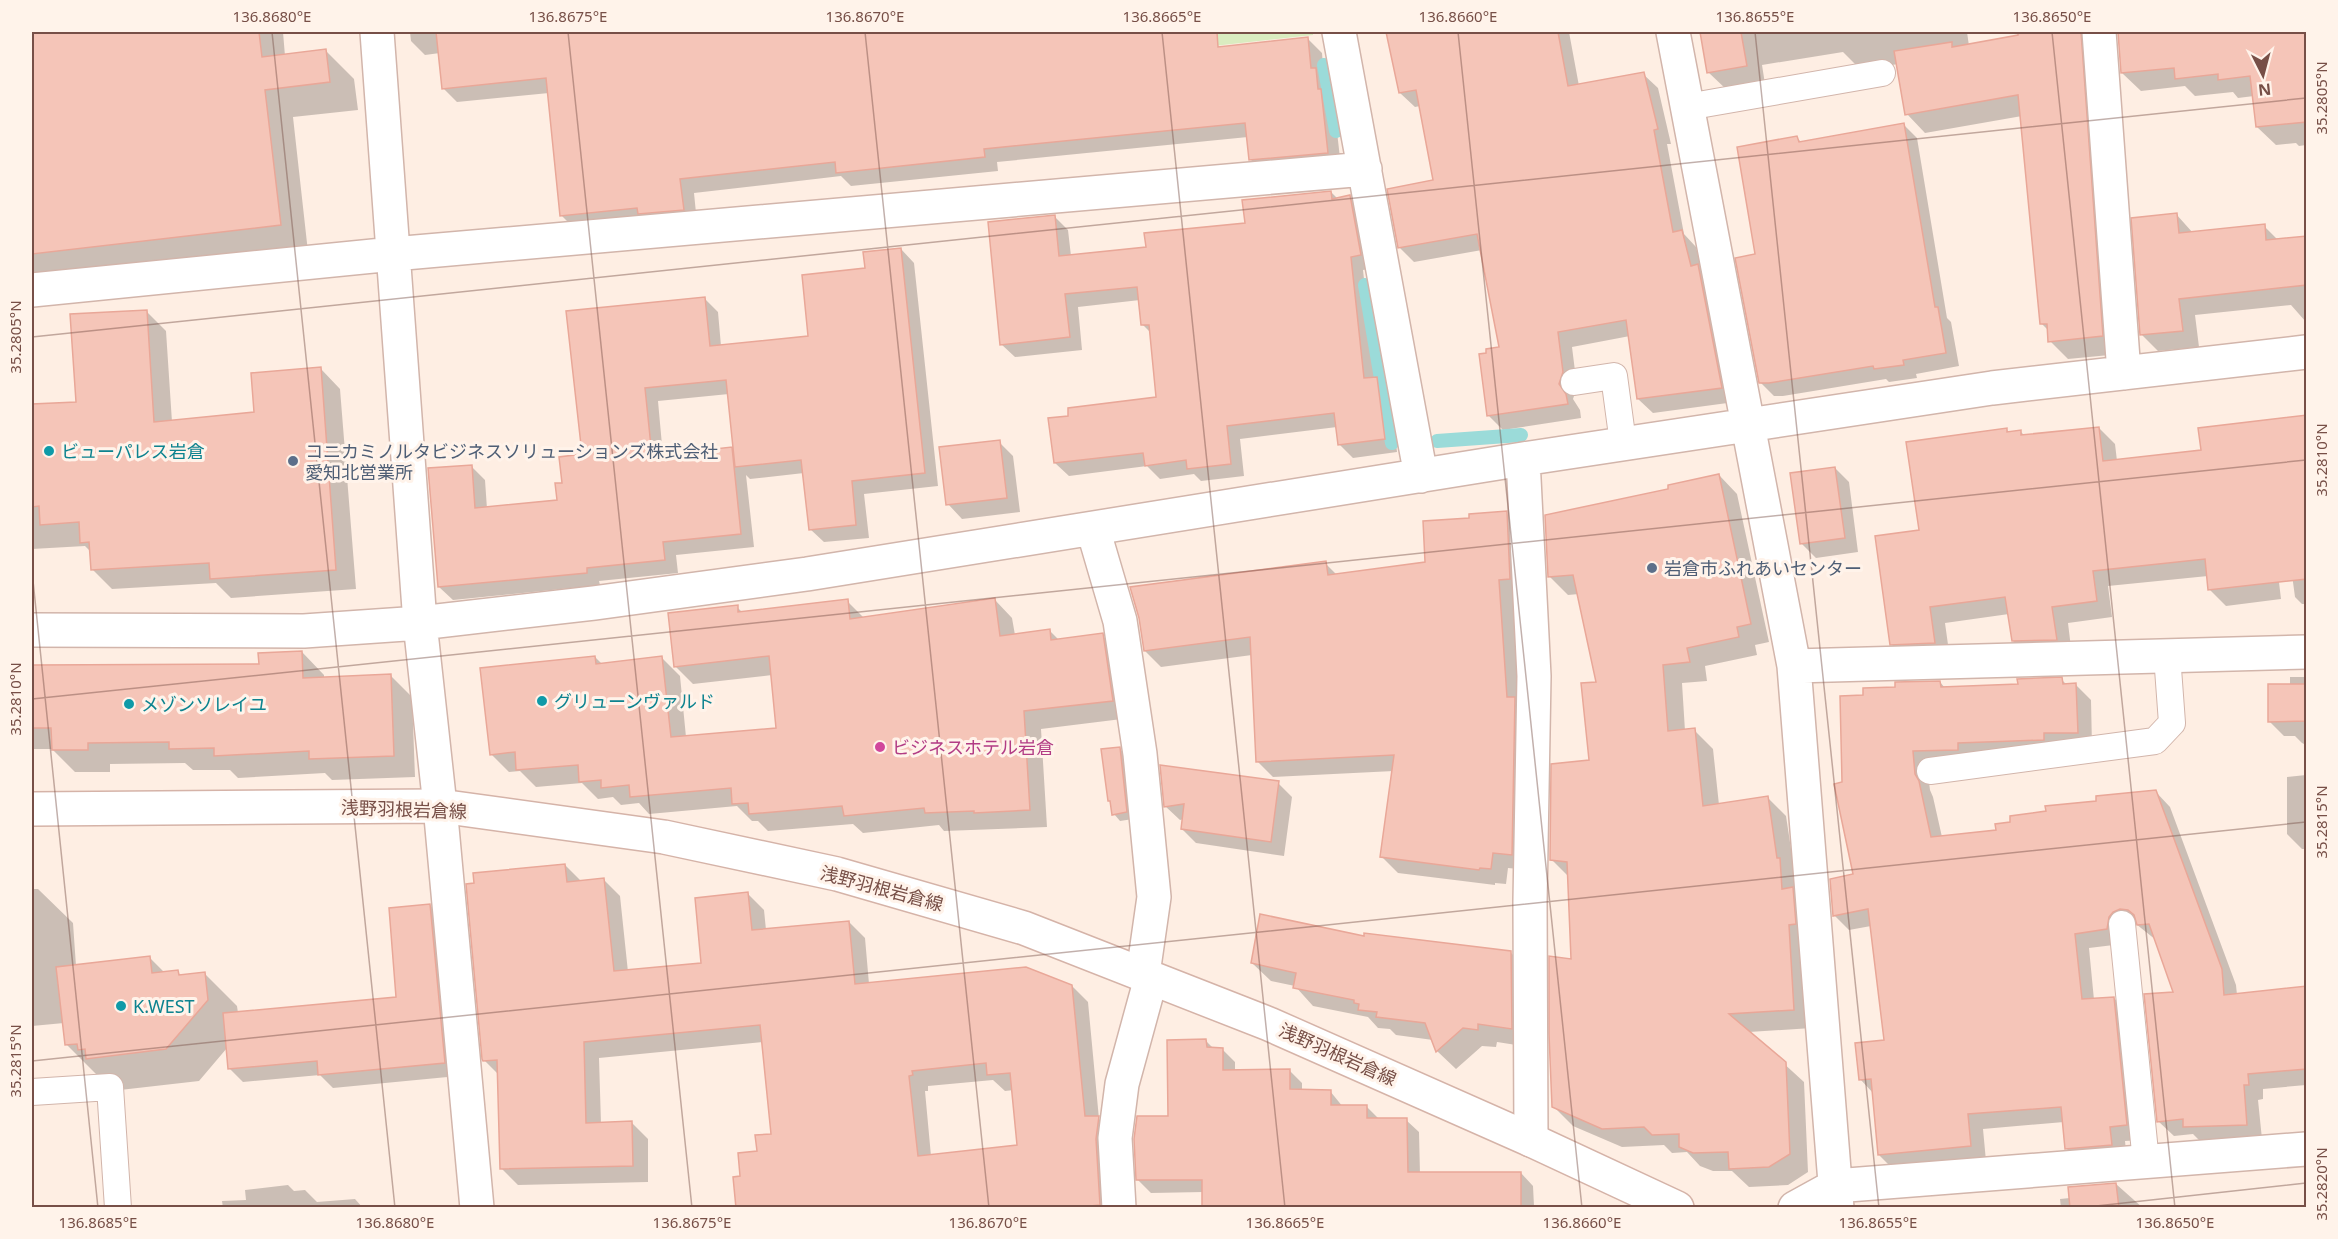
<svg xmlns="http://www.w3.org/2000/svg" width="2338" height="1239" font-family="'Noto Sans','Noto Sans JP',sans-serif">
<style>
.green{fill:#daecc0}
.shadow{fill:#0003;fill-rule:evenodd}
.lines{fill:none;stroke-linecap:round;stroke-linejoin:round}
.stream{stroke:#9bdbd9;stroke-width:14}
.building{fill:#f5c5b8;stroke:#e9a798;stroke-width:1.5;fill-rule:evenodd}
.service-casing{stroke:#d2b5ab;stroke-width:28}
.minor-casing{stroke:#d2b5ab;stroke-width:36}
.secondary-casing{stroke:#d5b3a8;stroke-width:36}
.service{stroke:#fff;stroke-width:26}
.minor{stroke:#fff;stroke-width:33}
.secondary{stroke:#fff;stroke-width:33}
.ticks{fill:none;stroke:#774f47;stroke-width:1.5;stroke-opacity:0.45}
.culture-dot{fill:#0f9aa8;stroke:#fff3ea;stroke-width:2}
.service-dot{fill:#5c6f8a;stroke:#fff3ea;stroke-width:2}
.hotel-dot{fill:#d1479c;stroke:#fff3ea;stroke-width:2}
.labels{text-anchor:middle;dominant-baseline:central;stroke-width:6;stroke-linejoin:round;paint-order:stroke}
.culture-label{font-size:18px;fill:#0d838f;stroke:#fff3ea;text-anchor:start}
.service-label{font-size:18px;fill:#4e5e75;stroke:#fff3ea;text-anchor:start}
.hotel-label{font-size:18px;fill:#b23c85;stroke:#fff3ea;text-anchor:start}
.street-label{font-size:18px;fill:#774f47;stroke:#fff3ea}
.neatline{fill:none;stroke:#774f47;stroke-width:2}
.ticks-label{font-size:15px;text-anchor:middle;fill:#774f47}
</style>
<rect width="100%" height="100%" fill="#feeee3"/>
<!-- green -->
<path class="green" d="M1148,32h165v3l-162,18z"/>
<!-- shadow -->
<path class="shadow" d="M32,32h251l2,24 41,-5 28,28 4,31 -65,7 15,135 -276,33z
M410,32h744l4,31 150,-24 14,14 2,25 6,5 2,19 2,3 7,62 -76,7 -14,-14 -3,-23 -251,25 1,9 -147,15 -10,-10 -147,17 3,30 -121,7 -14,-14 -13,-123 -92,9 -14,-14 -3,-35 -15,2 -14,-14z
M1387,32h182l10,54 64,-12 15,14 13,56h-4l17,90 12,13 39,155 -82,11 -15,-14 -8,-63 -58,11 5,40 -4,12 7,11 1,8 -78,12 -15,-15 12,-67 -18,-98 -68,12 -15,-15 36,-65 -15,-76 -5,1 -15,-14z
M1702,32h265l2,14 51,-9 -1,-5h97l-8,2 12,320 -52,5 -18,-18 -1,-10 -7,-7 -20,-208 -97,17 -18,-19 -9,-50 -37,6 -18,-18 -81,13 3,19 -38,6 -19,-18z
M2119,32h187v113l-7,1 -3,-3 -20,2 -19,-18 -3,-31 -16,2 -5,-6 -38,4 -10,-10 -44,5 -19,-18z
M1904,125l13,13 30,180 4,4 8,44 -43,8 1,4 -28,4 -3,-3 -103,17h-9l-14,-14 -3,-126 40,-118 5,5z
M1331,192l7,7 12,-2 13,13 10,58 -10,2 12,108 15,13 7,61 -44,6 -14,-14 -2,-17 -97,12 4,37 -43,5 -7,-7 -34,5 -13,-13 -78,10 -14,-13 15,-46 88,-19 -7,-65 -8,-8 -3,-25 -62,7 4,43 -67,7 -14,-13 54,-127 13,13 3,26 76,-8 99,-24z
M2176,214l17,19 71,-7 15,15 27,-3v84l-15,-17 -96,10 4,32 -41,4 -16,-16z
M901,249l13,14 24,223 -74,8 5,44 -45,4 -14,-13 -6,-56 -54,6 -4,-4 8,72 -78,8 2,18 -79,8 1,4 -147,15 -14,-13 32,-121 14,14 2,29 71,-8 5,-17 20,-28 121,-158 14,14 3,34 89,-9 57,-67zM729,394l6,59 -4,-4 -68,7 -5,-55z
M146,311l20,20 6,91 84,-8 65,-45 19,20 16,200 -125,9 -15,-15 -104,6 -20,-20 -1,-17 -6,-6 -53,3v-143l45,-3z
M2099,428l16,16 2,17 155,63 9,75 -55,7 -16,-16 -2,-14 -100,10 4,31 -44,6 4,33 -42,1 -17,-16 -4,-27 -64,9 5,36 -42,1 -17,-16 30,-112 85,-103 4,4 10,-2 5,5z
M999,442l14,14 7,56 -58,7 -14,-15z
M1835,468l14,14 9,70 -42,6 -15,-15z
M1719,475l18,19 32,148 -14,3 2,10 -52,11 2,15 -25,2 3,48 9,-1 19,19 6,56 48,-8 19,19 9,59 17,153 -63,4 55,50 4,90 -20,13 -39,2 -17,-16h-19l-13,-5 -13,-14 -15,1 -8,-8 -42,2 -49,-21 -19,-19 19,-147 -3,-82 -19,-19 39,-98 8,-78 -19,-89 -11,1 -19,-19 121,-86z
M1506,513l16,16 6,341 -20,-2 -2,16 -11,-1v2l-97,-12 -16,-16 12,-86 -121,6 -16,-16 -5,-106 -91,12 -16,-16 180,-88 12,12 90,-12 44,-44z
M2306,559v45h-4l-7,-7 -5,-37z
M995,600l17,18 3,17 34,-5 11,11 42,-6 18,18 10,65 -89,11 6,98 -103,4 -5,-6 -76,8 -10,-9 -85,7 -10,-10h-6l-15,-15 -88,8 -10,-11 -18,2 -8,-8 -15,2 -16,-16 -46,4 -16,-16 -11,1 -18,-18 104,-97 8,8 59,-7 18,18 6,61 92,-8 -6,-54 -79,9 -18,-18 62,-59 6,6 104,-12 17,17z
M302,652l22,23v4l66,-4 22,22 3,80 -83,3 -7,-7 -87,5 -8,-8h-37l-8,-7 -75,1v8h-35l-23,-23h-20v-82l229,-1z
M2290,677h16v68l-4,-2 -7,-7h-11l-15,-15 21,-36z
M2061,679l6,6h9l15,15 1,47 -165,18 3,25 3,7 9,40 55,-6 101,-29 57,-11 15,16 66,178 1,10 69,-7 -1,-10h1v107l-43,4v10l-5,1 4,39 -62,2 -7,-7 -19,2 -16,-15 17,-128 -19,-53 -20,-16 -8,3 -6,17 -33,4 5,52 20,-2 15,15 13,127 -17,1 2,19 -46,4 -15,-16 -2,-26 -81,7 3,32 -92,9 -15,-15 -6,-62 -13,-14 26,-37 -15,-116 -22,4 -15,-15 21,-40 -11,-92 20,-86 33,-8 43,-7 5,6 75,-2z
M1119,748l7,7 7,64 -13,2 -6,-7z
M2306,775v74h-4l-15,-15v-57z
M1278,783l14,14 -8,59 -88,-13 -14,-14 2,-10 -4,1 -15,-14z
M565,865l16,16 23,-1 16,16 8,76 75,-8 45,-70 16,16 2,20 83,-8 16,16 4,46 203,2 16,16 11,117 15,14 1,75h-234l-118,-166 -164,16 2,66 31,-1 16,16v43l-130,3 -16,-16 -3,-94 -15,-15zM993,1080l12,11 9,-1 5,57 -88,9 -6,-65h3v-5z
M32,889h6l35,34 3,43 74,-8 15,15 12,-1 5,4 22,-3 33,33 1,7 160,-15 32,-93 13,14 15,157 -125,12 -13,-13 -77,7 -14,-14 -2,-20 -28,33 -79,9 -21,-13 -33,-33 -2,-21 -32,3z
M1365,938l146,15 19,18v76l-33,-5 -1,5 -14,-1 -26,23 -19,-18 -4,-11 -37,-5 -6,-6 -12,-1 -10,-11 -55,-11 -18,-20 -24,-5 -19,-18z
M1206,1041l8,8h8l13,13v9l54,-1 13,13v8h28l13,16 23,-1 14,14h26l13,12 1,42 101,-1 12,13 1,20 54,2h-384v-16l-53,1 -13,-13z
M2116,1184l27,24h-82l-1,-9 10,-1z
M288,1185l6,6 11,-1 12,12 38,-3 8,9h-140l-1,-7 24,-1 -1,-10z"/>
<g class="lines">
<!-- stream -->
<path class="stream" d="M1324,65l12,66
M1365,285l27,158
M1437,441l84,-6"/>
</g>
<!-- building -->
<path class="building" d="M32,32h227l3,25 64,-8 4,33 -65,8 16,135 -249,29z
M436,32h781l1,15 90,-10 3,31h5l2,21h3l7,64 -79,7 -4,-37 -261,26 1,8 -149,16 -1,-11 -155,17 4,31 -46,4 -1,-6 -77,8 -14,-138 -104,11z
M1386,32h172l10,54 76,-14 14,57 -4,1 19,102 9,-2 9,36 7,-2 24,124 -85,11 -11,-79 -68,12 5,40 -4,12 7,10 2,10 -81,12 -8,-62 7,-1v-4l13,-2 -22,-113 -79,14 -11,-59 46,-9 -17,-90 -17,3z
M1700,32h41l6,34 -40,7z
M2018,32h63l22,304 -55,6 -1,-18h-7l-22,-229 -113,20 -11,-64 58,-9v5l66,-12z
M2118,32h189v90l-51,5 -6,-51 -32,4v-6l-43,5 -1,-11 -53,5z
M1904,123l31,184h3l8,46 -43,7 1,5 -30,4 -1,-3 -104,17h-10l-24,-125 20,-4 -18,-107 60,-11 2,6z
M1331,191l1,8 18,-4 11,60 -10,2 13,121 13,-1 8,62 -47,6 -4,-32 -107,13 4,38 -44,5 -1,-9 -41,6 -2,-13 -89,10 -6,-45 20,-2v-8l88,-11 -7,-72h-8l-4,-38 -72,7 5,43 -70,8 -12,-123 67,-7 4,41 87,-9 -2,-14 101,-10 -3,-23z
M2177,213l2,20 86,-9 1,16 41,-4v49l-128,14 4,32 -43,4 -9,-117z
M901,248l24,225 -73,8 4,44 -47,5 -8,-70 -66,7 -9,-87 -81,8 7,68 80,-9 9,87 -78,8 2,18 -78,8v5l-149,14 -10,-119 44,-3 3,43 82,-8 -2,-17h7l-3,-26 23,-3 -16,-143 139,-14 5,49 98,-10 -6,-61 63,-7 -2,-16z
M147,310l7,112 100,-10 -3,-39 70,-6 15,203 -126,9 -1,-16 -118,7 -2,-28 -9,1 -1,-21 -39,3 -1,-19 -7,1v-103l44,-2 -6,-88z
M2307,415v164l-99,11 -3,-31 -112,12 4,30 -45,6 5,33 -45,1 -7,-44 -75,10 5,36 -45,2 -15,-109 44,-6 -13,-88 101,-14v4l14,-2v5l78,-8 4,34 98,-11 -3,-22z
M1000,440l7,58 -61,7 -7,-58z
M1835,467l10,71 -45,6 -10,-71z
M1719,474l32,150 -14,3 2,10 -52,11 3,14 -27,3 5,66 27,-3 8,78 65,-10 9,62h3l2,31 11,-2 3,37 -7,1 5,85 -65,4 57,48 4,92 -21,13 -40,2 -1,-17 -35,1 -14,-6v-13l-27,1 -8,-8 -42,2 -50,-22 -3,-73v-78l22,3 -4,-97 -17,-2 1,-96 38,-4 -8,-77 15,-1 -23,-107 -25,2 -3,-62 123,-26v-4z
M1507,511l3,68 -11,1 8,117h8l-3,158 -19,-2 -2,16 -11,-1 -1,2 -99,-13 14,-102 -138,7 -6,-125 -106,14 -5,-33 -9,-31 196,-26 2,14 97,-13 -2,-41 46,-3v-4z
M995,598l5,38 50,-7 1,11 52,-7 10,68 -89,10 6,99 -56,3v-2l-49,2 -1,-5 -80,8 -2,-10 -93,8 -1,-11 -16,1 -1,-16 -101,9 -1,-12 -28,3v-8l-22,2 -1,-17 -62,5 -1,-18 -25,3 -10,-87 115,-12 1,8 66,-8 9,81 105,-9 -7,-72 -95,11 -6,-54 70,-8v7l110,-13 2,20z
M302,651l1,27 88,-4 3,82 -85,3v-8l-95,5v-8l-45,1v-7l-81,1v7h-36l-1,-22h-19v-63l227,-1 -1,-11z
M2062,677l1,7 13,-1 2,50h-34v7l-86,3v7l-45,1 2,23 4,7 12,56 65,-7 -1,-6 15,-2v-6l36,-5 -1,-5 51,-5v-5l60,-6 66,179 2,26 83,-9v83l-59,5 1,11h-5l3,40 -64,2v-8l-26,3 -13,-128 29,-2 -24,-68 -12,1 -3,-10 -6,-5 -8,-1 -7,3 -4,5 -2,12 -32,5 7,65 32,-2 13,128 -17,2 2,18 -47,4 -4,-42 -93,7 3,32 -93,9 -7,-76 -12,1 -4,-37 29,-3 -16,-131 -35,7 -3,-37 23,-5 -19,-90 8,-2 -2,-86 23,-1v-7l32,-1v-5l45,-1 1,6 77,-3 -1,-5z
M2268,684h39v37l-39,1z
M1120,747l7,65 -15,3 -2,-14h-2l-7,-52z
M1160,765l119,16 -8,61 -90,-13 3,-25 -20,3z
M565,864l2,18 37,-4 10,93 87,-8 -6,-65 53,-6 4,38 97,-9 6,63 171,-17 46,18 13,131h14l-3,23 4,66 -30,3h-334l-3,-31 7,-1 -2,-23 19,-2 -2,-16 16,-1 -11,-109 -176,17 2,81 46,-2 1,45 -133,3 -3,-109 -14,1 -1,-2 -16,-175 8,-1 -1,-10zM986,1063l1,12 23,-2 7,72 -99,11 -9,-80 4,-1 -1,-4z
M430,904l15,159 -127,12 -1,-14 -89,8 -5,-56 173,-16 -7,-89z
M1260,914l104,22v-3l147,18 1,78 -34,-5v6l-15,-2 -27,24 -11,-29 -49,-6 1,-5 -19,-2 1,-6 -5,-1v-3l-61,-12 3,-15 -45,-10z
M150,956l2,17 26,-3 1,5 26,-3 3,28 -42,49 -80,10 -1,-10 -7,1 -1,-6 -12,1 -9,-78z
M1206,1039l1,8 16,1v22l67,-1v20l41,1v15h36v13h40l1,54h113v36h-319v-28h-66l-2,-41 3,-23h31l-1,-76z
M2116,1183l3,25h-49l-2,-21z"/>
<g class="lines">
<!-- service casing -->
<g class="service-casing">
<path id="service" d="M1687,107l195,-34
M1574,382l40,-6 9,67
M1930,771l225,-30 17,-18 -5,-68
M2122,924l24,238
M32,1092l78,-5 8,121"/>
</g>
<!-- minor casing -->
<g class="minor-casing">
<path id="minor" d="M377,32l43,591 20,183 37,402
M1339,32l82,444
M1673,32l121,634 43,542
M2099,32l25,341
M32,290l361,-36 972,-85
M1523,459l11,217 -4,226 1,238
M1093,529l27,92 20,133 14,143 -11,77
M32,630l272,1 116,-8 174,-20 213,-29 716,-115 469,-71 314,-36
M1794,666l512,-14
M1119,1208l-4,-70 7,-54 29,-106
M1795,1208l40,-22 471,-37"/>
</g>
<!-- secondary casing -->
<g class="secondary-casing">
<path id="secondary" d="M32,809l408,-3 224,31 173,37 187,54 245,96 262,116 146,68"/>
</g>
<!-- service -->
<use href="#service" class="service"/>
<!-- minor -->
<use href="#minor" class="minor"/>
<!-- secondary -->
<use href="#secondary" class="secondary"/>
</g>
<!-- ticks -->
<path class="ticks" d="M272,32l123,1176M568,32l124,1176M865,32l124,1176M1162,32l123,1176M1458,32l124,1176M1755,32l124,1176M2052,32l123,1176M32,337l2274,-239M32,571l66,637M32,699l2274,-239M32,1061l2274,-239M2078,1208l228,-25"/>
<!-- markers -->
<g class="culture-dot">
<circle cx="49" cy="451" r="6"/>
<circle cx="542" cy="701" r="6"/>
<circle cx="129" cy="704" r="6"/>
<circle cx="121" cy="1006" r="6"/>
</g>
<g class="service-dot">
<circle cx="293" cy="461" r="6"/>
<circle cx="1652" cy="568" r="6"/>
</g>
<circle class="hotel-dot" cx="880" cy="747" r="6"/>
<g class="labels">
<!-- culture labels -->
<g class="culture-label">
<text x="61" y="451">ビューパレス岩倉</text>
<text x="554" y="701">グリューンヴァルド</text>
<text x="141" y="704">メゾンソレイユ</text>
<text x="133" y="1006">K.WEST</text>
</g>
<!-- service labels -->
<g class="service-label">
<text x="305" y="451">コニカミノルタビジネスソリューションズ株式会社<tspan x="305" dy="21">愛知北営業所</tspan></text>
<text x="1664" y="568">岩倉市ふれあいセンター</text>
</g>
<!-- hotel labels -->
<g class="hotel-label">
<text x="892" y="747">ビジネスホテル岩倉</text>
</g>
<!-- street labels -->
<g class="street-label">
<text transform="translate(404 809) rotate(2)">浅野羽根岩倉線</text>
<text transform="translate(882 888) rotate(15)">浅野羽根岩倉線</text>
<text transform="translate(1338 1054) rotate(24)">浅野羽根岩倉線</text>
</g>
</g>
<!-- border -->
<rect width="2338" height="1239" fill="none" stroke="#fff3ea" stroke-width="66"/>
<!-- north arrow -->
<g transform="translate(2263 75) rotate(174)" stroke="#fff3ea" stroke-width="4.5" paint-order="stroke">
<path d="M0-4.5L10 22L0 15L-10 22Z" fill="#774f47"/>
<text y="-9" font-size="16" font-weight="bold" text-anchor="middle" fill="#774f47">N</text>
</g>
<rect x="33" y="33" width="2272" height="1173" class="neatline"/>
<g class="ticks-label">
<text x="272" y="22">136.8680°E</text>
<text x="568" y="22">136.8675°E</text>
<text x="865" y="22">136.8670°E</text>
<text x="1162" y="22">136.8665°E</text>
<text x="1458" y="22">136.8660°E</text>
<text x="1755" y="22">136.8655°E</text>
<text x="2052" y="22">136.8650°E</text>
<text transform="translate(2322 98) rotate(-90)" y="5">35.2805°N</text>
<text transform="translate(16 337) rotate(-90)" y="5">35.2805°N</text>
<text transform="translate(2322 460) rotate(-90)" y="5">35.2810°N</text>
<text transform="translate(16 699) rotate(-90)" y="5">35.2810°N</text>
<text transform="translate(2322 822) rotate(-90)" y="5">35.2815°N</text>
<text transform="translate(16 1061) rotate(-90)" y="5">35.2815°N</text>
<text transform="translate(2322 1184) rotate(-90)" y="5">35.2820°N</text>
<text x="98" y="1228">136.8685°E</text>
<text x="395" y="1228">136.8680°E</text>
<text x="692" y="1228">136.8675°E</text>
<text x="988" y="1228">136.8670°E</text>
<text x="1285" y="1228">136.8665°E</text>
<text x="1582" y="1228">136.8660°E</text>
<text x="1878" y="1228">136.8655°E</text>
<text x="2175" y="1228">136.8650°E</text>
</g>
</svg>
